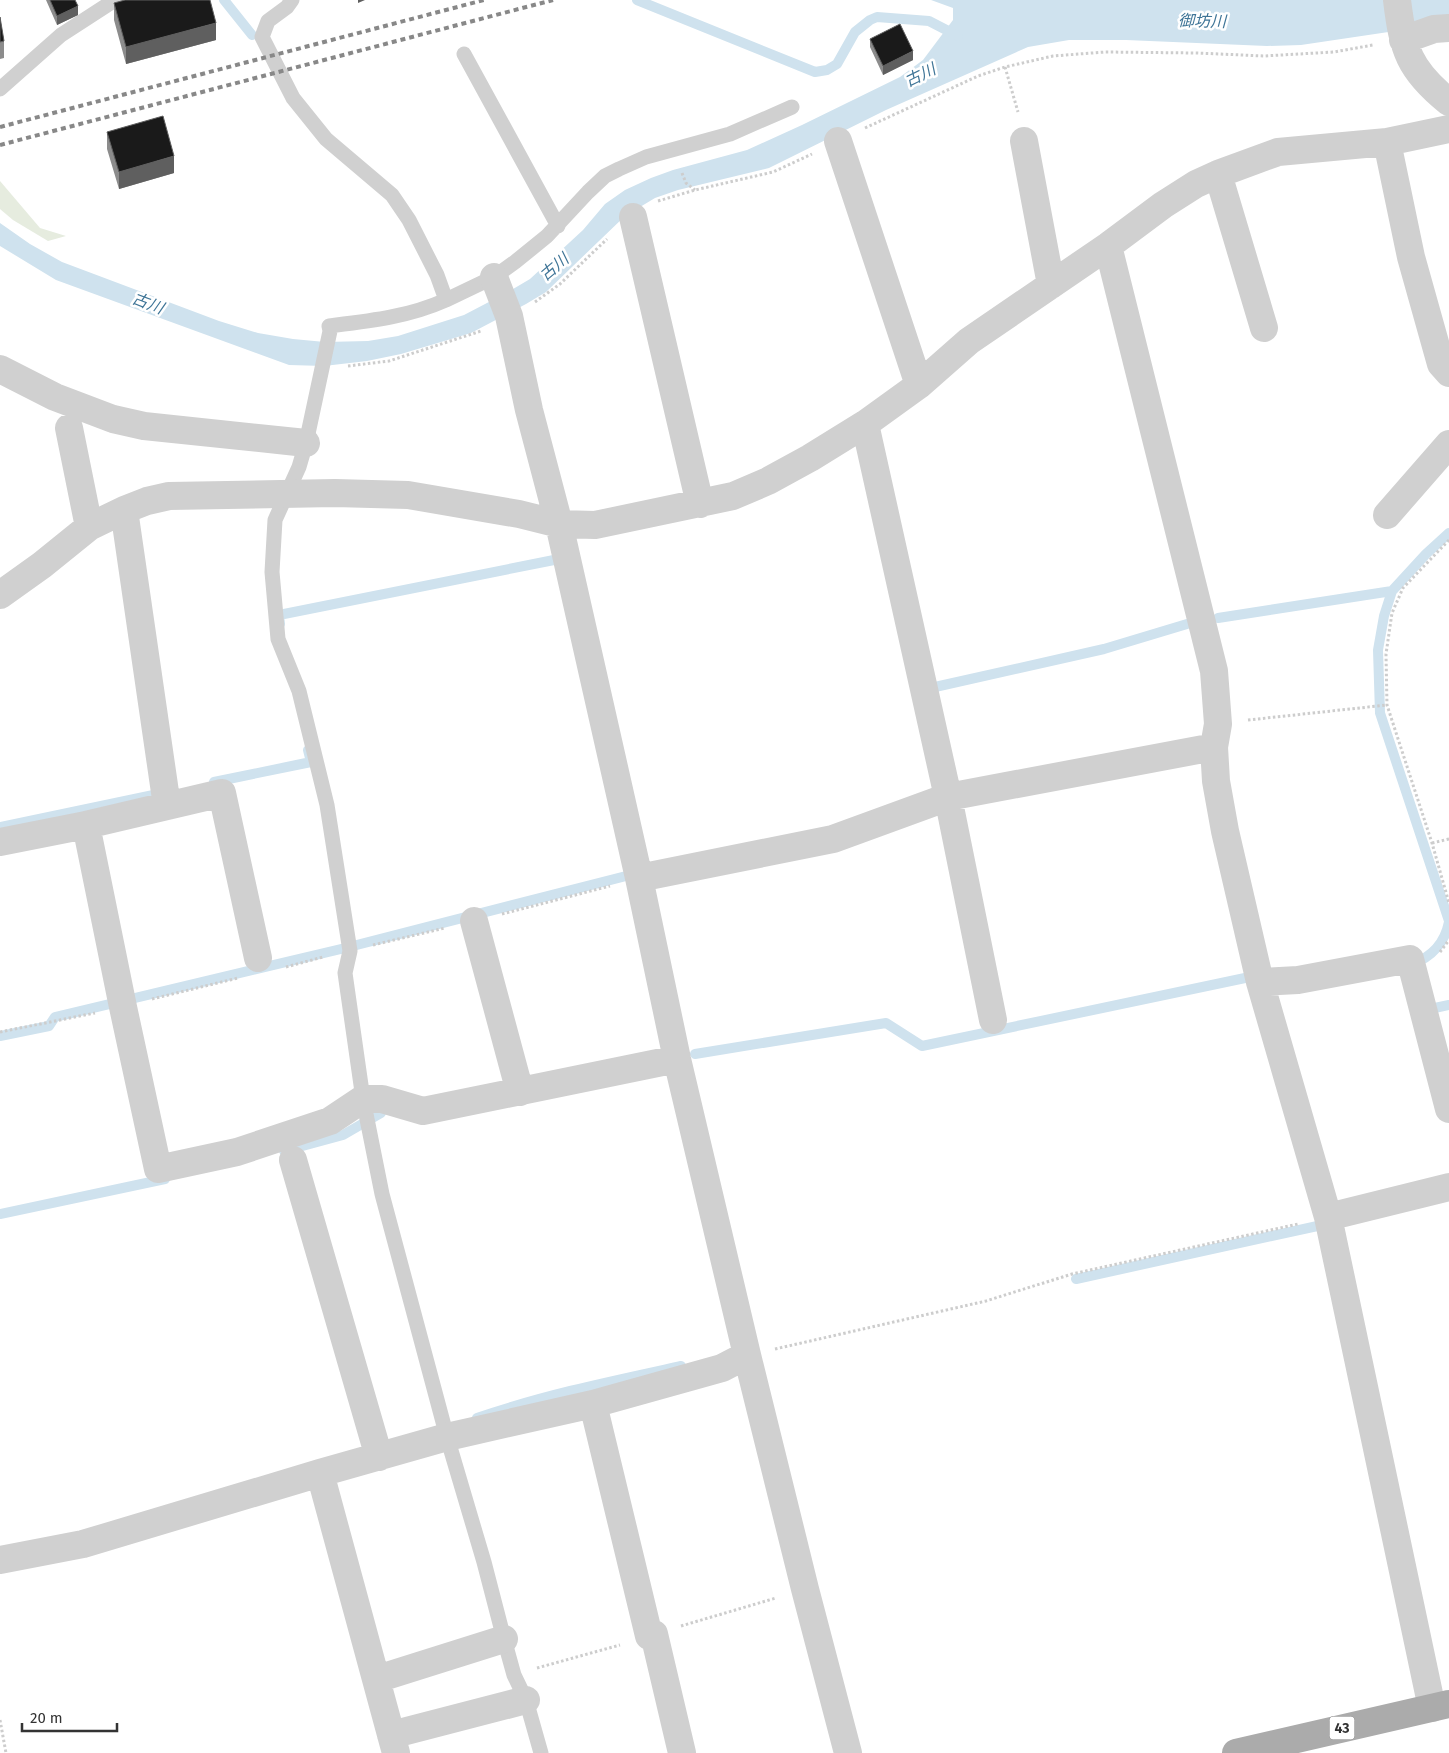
<svg xmlns="http://www.w3.org/2000/svg" width="1449" height="1753" font-family="'Fira Sans','Noto Sans JP',sans-serif">
<style>
.green{fill:#e6ecdf}
.water{fill:#cfe2ee}
.lines{fill:none;stroke-linecap:round;stroke-linejoin:round}
.stream{stroke:#cfe2ee;stroke-width:10}
.path{stroke:#cdcdcd;stroke-width:3;stroke-dasharray:2.5 2.5;stroke-linecap:butt}
.lane{stroke:#d0d0d0;stroke-width:15}
.street{stroke:#d0d0d0;stroke-width:28}
.primary{stroke:#ababab;stroke-width:28}
.rail{stroke:#888;stroke-width:4;stroke-dasharray:5 4;stroke-linecap:butt}
.wall{fill:#8c8c8c}
.shaded-wall{fill:#5f5f5f}
.building{fill:#1a1a1a;stroke:#5f5f5f}
.labels{text-anchor:middle;dominant-baseline:central;stroke-width:5;stroke-linejoin:round;paint-order:stroke}
.shield{fill:#fff;stroke:#707070;stroke-width:1}
.shield-label{font-size:14px;font-weight:bold;fill:#333}
.water-label{font-size:16px;font-style:italic;fill:#3f7597;stroke:#fff}
</style>
<rect width="100%" height="100%" fill="#fff"/>
<!-- green -->
<path class="green" d="M0,181l40,47 26,8 -18,5 -35,-21 -13,-11z"/>
<!-- water -->
<path class="water" d="M931,0h518v23l-148,22 -34,1 -141,-6h-57l-41,7 -142,63 -117,58 -91,22 -23,8 -30,18 -79,76 -20,12 -55,29 -70,21 -34,7 -43,5 -35,-1 -233,-85 -56,-34v-23l30,21 32,18 157,59 39,12 35,6 32,3 43,-1 30,-5 66,-21 44,-23 22,-13 53,-49 22,-26 20,-14 26,-12 22,-8 74,-20 55,-25 98,-48 23,-17 30,-40v-12z"/>
<g class="lines">
<!-- stream -->
<path class="stream" d="M224,0l28,35
M637,0l178,72 12,-2 10,-6 18,-32 15,-12 7,-3 52,4 29,15
M1449,533l-23,21 -34,37 -8,25 -6,34 2,63 69,208
M1218,618l174,-27
M280,624l-1,-9 275,-55
M935,687l169,-38 83,-25
M214,782l97,-20 -3,-12
M0,827l163,-34
M1412,964c20,-7 33,-22 37,-42
M1429,1004l1,5 19,-4
M0,1036l49,-10 6,-9 286,-68 289,-74
M695,1054l191,-31 36,23 323,-68
M284,1151l59,-16 38,-22
M0,1214l165,-35
M1076,1279l246,-54
M477,1418c67,-23 135,-37 204,-52"/>
<!-- path -->
<path class="path" d="M1005,67l13,45
M865,128l113,-52 27,-9 48,-11 52,-4 92,1 67,3 70,-4 39,-7
M682,173l4,10 9,7
M658,201l37,-11 78,-18 39,-18
M535,302l25,-18 47,-45
M348,366l41,-5 92,-30
M1449,540l-46,48 -11,25 -6,41 1,51 45,138 17,60
M1248,720l139,-15
M1432,843l17,-4
M502,914l108,-28
M373,945l72,-17
M1440,952l9,-12
M286,967l37,-10
M152,999l86,-21
M0,1032l95,-19
M775,1349l211,-48 86,-27 226,-50
M681,1626l95,-28
M537,1668l83,-23
M0,1720l6,33"/>
<!-- lane -->
<path class="lane" d="M292,0l-5,7 -19,14 -6,16 31,61 33,41 66,56 17,25 28,55 9,25c-38,17 -76,21 -117,26l1,5 -24,112 -7,24 -24,53 -3,52 6,67 21,52 28,114 23,146 -5,22 18,126 19,95 65,243 37,125 20,77 10,36 12,25 15,53
M464,54l94,172
M0,89l61,-54 54,-35
M446,300l48,-23 21,-15 32,-26 41,-44 17,-16 14,-7 27,-12 84,-23 62,-27"/>
<!-- street -->
<path class="street" d="M1397,0c6,50 12,70 52,102
M1403,40l31,-11 15,-1
M838,141l81,244
M1024,141l27,144
M1387,142l24,115 30,107 8,9
M1218,174l46,154
M633,217l67,287
M1108,246l106,425 4,53 -4,23 2,34 9,50 35,151 68,235 104,491
M494,277l15,39 20,94 30,114 80,354 38,181 70,296 58,234 43,164
M0,369l55,28 58,22 31,7 162,17
M865,424l83,373 45,223
M69,428l20,99
M124,510l43,296
M1387,515l62,-71
M0,595l42,-30 47,-38 35,-17 23,-9 22,-5 166,-3 73,2 111,19 40,10 36,1 138,-29 35,-15 42,-23 55,-34 54,-39 50,-44 139,-95 55,-41 33,-21 22,-10 60,-22 109,-10 62,-13
M86,825l136,-32 36,165
M0,842l86,-17 37,182 35,162 79,-17 93,-31 33,-22h19l41,12 254,-52
M639,878l194,-39 115,-42 266,-50
M474,921l46,171
M1260,982l38,-2 112,-21 39,150
M293,1160l86,297
M1328,1217l121,-30
M593,1404l56,232
M320,1473l76,280
M0,1560l83,-16 237,-71 127,-36 146,-33 129,-36 25,-13
M654,1634l28,119
M377,1679l127,-40
M391,1735l135,-35"/>
<!-- primary -->
<path class="primary" d="M1236,1753l213,-49"/>
<!-- rail -->
<path class="rail" d="M0,127l484,-127
M0,145l553,-145"/>
</g>
<!-- wall -->
<path class="wall" d="M46,0h29l3,15 -21,10z
M114,3l102,37 -90,24 -12,-44z
M0,17l4,24v17l-4,1z
M870,39l43,21 -30,15 -13,-28z
M107,132l67,41 -55,16 -12,-40z"/>
<!-- shaded-wall -->
<path class="shaded-wall" d="M358,0h7l-7,3z
M78,6v9l-21,10v-9z
M216,23v17l-90,24v-17z
M913,51v9l-30,15v-9z
M174,156v17l-55,16v-17z"/>
<!-- building -->
<path class="building" d="M50,0h25l3,6 -21,10z
M125,0h85l6,23 -90,24 -12,-44z
M0,17l4,24 -4,1z
M900,24l13,27 -30,15 -13,-27z
M163,116l11,40 -55,16 -12,-40z"/>
<g class="labels">
<!-- shield labels -->
<rect class="shield" x="1329.5" y="1716.5" width="25" height="23" rx="4"/>
<g class="shield-label">
<text x="1342" y="1728">43</text>
</g>
<!-- water labels -->
<g class="water-label">
<text transform="translate(1202 21) rotate(1)">御坊川</text>
<text transform="translate(920 75) rotate(-26)">古川</text>
<text transform="translate(554 267) rotate(-40)">古川</text>
<text transform="translate(148 303) rotate(21)">古川</text>
</g>
</g>
<!-- scale -->
<path d="M22 1723v8h95v-8" fill="none" stroke="#333333" stroke-width="2.5"/>
<text x="30" y="1723" font-size="15" fill="#333333" stroke="#ffffff" stroke-width="4" paint-order="stroke">20 m</text>
</svg>
